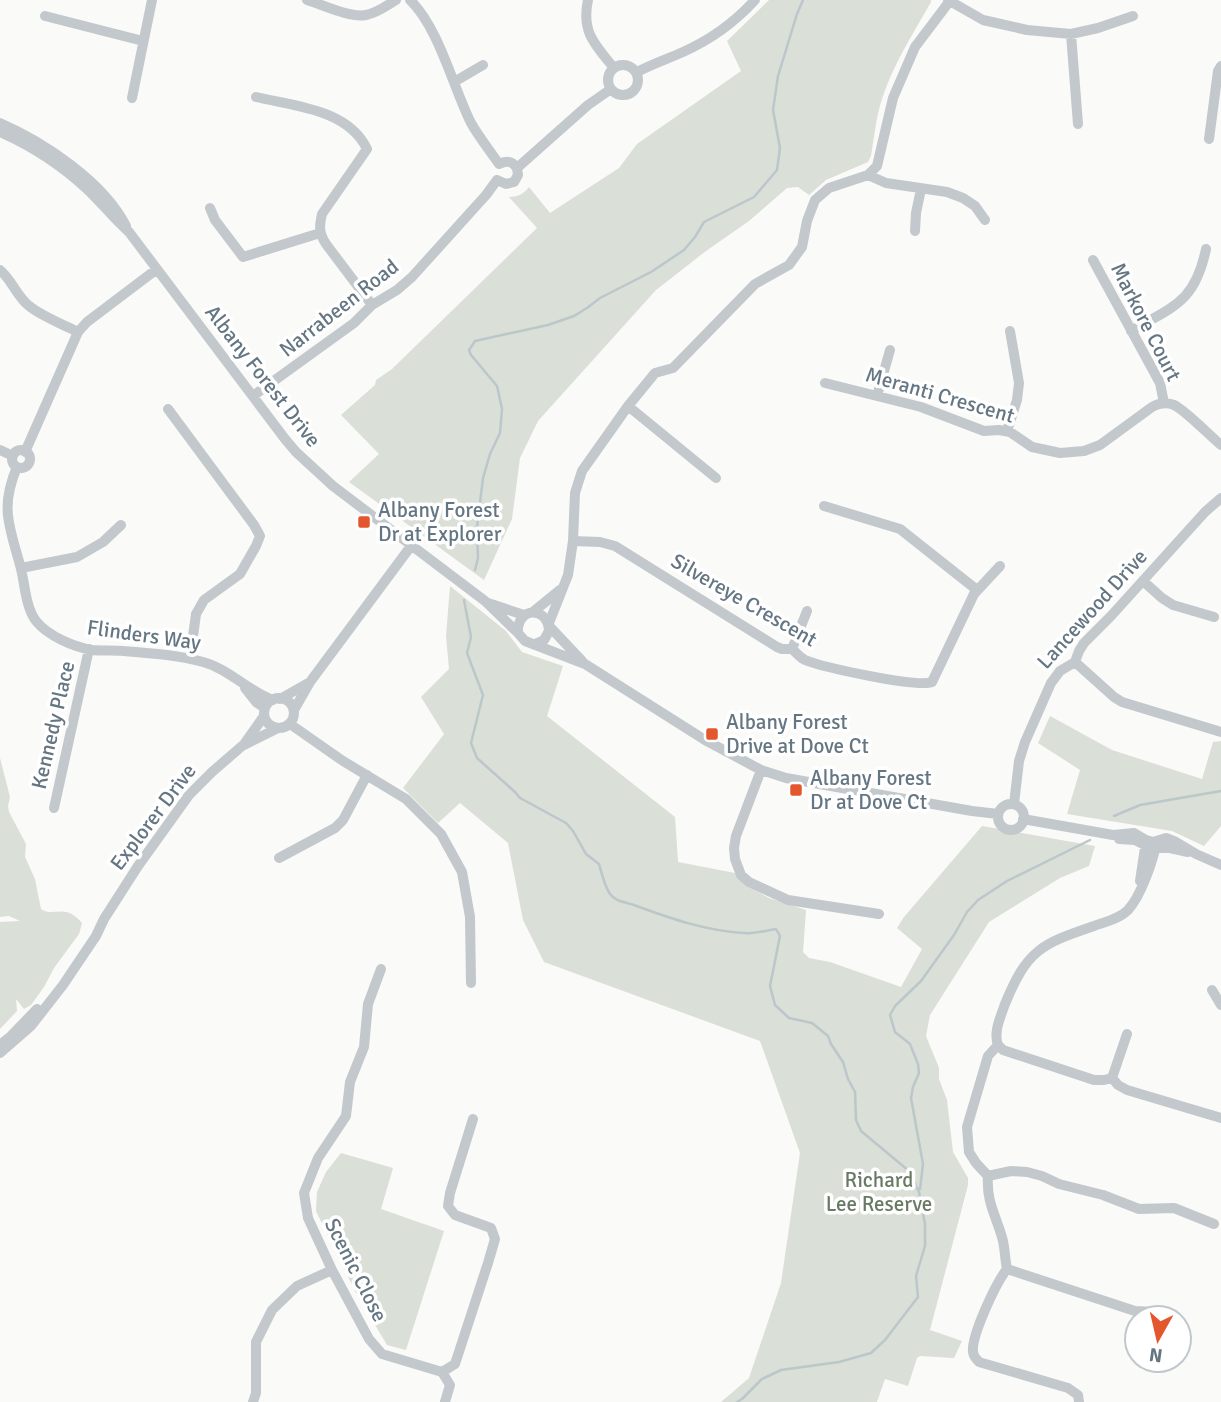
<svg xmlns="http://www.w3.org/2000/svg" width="1221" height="1402" font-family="Signika,sans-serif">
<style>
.green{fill:#dadfd7}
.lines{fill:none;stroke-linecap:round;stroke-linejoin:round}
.stream{stroke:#bbc7cb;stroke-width:2.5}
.minor{stroke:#c3c8cc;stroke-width:10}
.poi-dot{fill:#e4572e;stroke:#fff;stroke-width:2.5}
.labels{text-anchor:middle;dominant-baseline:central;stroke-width:7;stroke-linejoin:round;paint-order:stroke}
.street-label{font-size:21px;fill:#657683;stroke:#fff}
.poi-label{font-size:21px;fill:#657683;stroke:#fff;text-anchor:start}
.park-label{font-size:21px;fill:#687a64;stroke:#fff}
</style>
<rect width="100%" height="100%" fill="#fafaf8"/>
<!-- green -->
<path class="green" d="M769,0h162v2c-18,32 -39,64 -50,100 -5,17 -7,36 -10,54l-3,6 -42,18 -17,15 -11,-8 -11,1 -38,33 -43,30 -50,39 -118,131 -18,37 -8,61 -28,61 -135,-98 30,-28 -38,-39 34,-30 1,-5 16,-11 145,-141 -28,-31c8,0 15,-3 20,-10l21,26 69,-45 18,-24 104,-73 -14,-30z
M450,586l56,45 16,21 41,14 -16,50 128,101 3,45 57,11 10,12 24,13 37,12 -3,42 6,6 21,4 71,25 21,-38 -25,-21 7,-11 78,-91 113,20 -6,20 -29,12 -71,44 -59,93 -4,21 13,32v11l8,21 6,52 15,26v7l-38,145 32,11 -8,17 -34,-2 -3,2 -9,28 -23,-7 -8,23h-156l28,-24 32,-95 19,-130 -40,-112 -216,-79 -21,-42 -15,-77 -48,-40 -22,20 -35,-35 41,-54 -23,-37 28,-28 -3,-33z
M1050,716l62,34 90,29 11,-37 8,-1v85l-17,20 -32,-15 -105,-17 13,-44 -42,-27z
M0,758l10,39 -2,9 1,6 17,32 -1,13 10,22 6,30c13,9 23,-7 41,14l-3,11 -25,34 -10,19 -13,18 -7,4 -8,-10 1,12 -17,18v-107l20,-1 -11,-5 -9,1z
M341,1153l52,15 -12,41 63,22 -38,119 -19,-5 -32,-54 -39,-80 1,-19 9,-20z"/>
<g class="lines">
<!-- stream -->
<path class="stream" d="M475,570l3,-12 -1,-31 6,-49 7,-24 10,-21 2,-24 -5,-23 -26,-31 -2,-5 6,-9 73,-16 26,-9 13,-8 13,-10 51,-26 33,-22 11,-13 9,-15 50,-25 23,-27 3,-22 -7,-38 5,-34 19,-62 6,-14
M464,600l7,37 -4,16 16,42 -12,48 6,15 38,34 5,6 46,25 7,8 13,23 13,10c3,10 5,21 11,30 6,8 16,8 24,11 35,13 72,26 110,28 10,1 21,-2 32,-4l4,7 -10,50 5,19 14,13 23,5 16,13 3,8 12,18 5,17 7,13 1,28 5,11 48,40 10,21 6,32v22l-9,30 2,21 -33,43 -14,13 -32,9 -58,8 -19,9 -20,20 -5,3
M1114,816l26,-11 81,-14
M920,1189l3,-25 -12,-66 2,-11 6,-14 -1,-9 -8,-20 -15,-12 -5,-17 5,-9 26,-25 33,-46 13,-23 11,-12 29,-19 83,-41"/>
<!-- minor -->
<path class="minor" d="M307,0c16,5 43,18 59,15 11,-2 20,-9 30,-15
M410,0c29,28 43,87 61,123 8,14 19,28 28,41
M588,0c-7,32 7,45 26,68
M948,0l35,20 44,10 44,4 27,-6 35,-12
M45,16l98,25
M1071,34l7,90
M608 80a15 15 0 1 1 30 0a15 15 0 1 1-30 0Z
M637,72c15,-8 30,-13 46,-20 27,-12 52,-30 72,-52
M454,82l29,-17
M256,97c38,9 92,12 111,52l-45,65c-3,13 -3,19 4,30l46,61
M132,98l20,-98
M0,123c44,19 104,59 126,103
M0,132c32,14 61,33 87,57 15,14 27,30 42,43l156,207 11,13 37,34 152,115 33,32 7,8 60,23 120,76 56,30 25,8 28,5 158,28 26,3
M1209,139l9,-68 3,-5
M499,164c8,-4 13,-3 18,4
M517,168l71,-63 23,-16
M868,175l18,8 61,9 16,6 12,8 10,14
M497,180l9,4 8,-2 4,-7 -1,-7
M210,208l5,12 28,37 77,-24
M915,231l1,-18 5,-24
M1093,260l67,123 4,20
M0,270c12,10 16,25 28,35 11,10 36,20 50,27
M1131,331c43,-25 64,-29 75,-82
M825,383l96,24 63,24 15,-1 11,2 22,15 28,6 24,-2 16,-6 52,-38c7,-4 14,-5 22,-2 10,4 36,31 47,40
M253,396l101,-73 18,-18 25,-15 15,-13 74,-82 11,-15
M877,396l13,-46
M628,406l88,72
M168,409l86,116 6,11 -4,10 -16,28 -36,26 -8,14 -6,45
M1007,431l10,-31 2,-17 -9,-52
M0,450l13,6
M12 459a9 9 0 1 1 18 0a9 9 0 1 1-18 0Z
M25,452l53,-120 9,-10 70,-53
M17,467c-17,40 -8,58 3,98 5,17 5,42 16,56 12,15 38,26 56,29 11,1 22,0 32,1 26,2 54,4 79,11 26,7 45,29 70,38
M824,506l76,23 77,61
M573,541l27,1 15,4 162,101 5,2h10c5,4 7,8 13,11 17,7 112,28 127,22l42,-88 26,-28
M21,568l56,-11 26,-15 18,-17
M1143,581l19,17 11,7 41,12
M488,603l36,12
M533,612l27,-22
M549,623l19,-48 5,-34 2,-48 7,-22 46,-65 27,-33 18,-5 82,-84 34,-19 13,-18 5,-26 8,-21 14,-12 39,-13 9,-9 16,-68 22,-51 34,-45
M550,627l32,34
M518,633c-2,-26 30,-28 31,-2l-5,9 -9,4
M792,649l15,-38
M1075,662l39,35 8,5 99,30
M245,688l11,14 9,6
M264 713a15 15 0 1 1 30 0a15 15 0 1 1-30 0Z
M280,699l30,-17
M294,710l16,-28 101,-136
M290,724l53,37 63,38 35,35 21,38 8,45 1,66
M245,743l19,-27
M761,770l-25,66 -2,12 1,11 6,16 8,7 39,18 91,14
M1014,804l5,-43 6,-19 26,-59 9,-12 15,-9 4,-11 5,-8 27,-27 94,-104 16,-14
M998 817a13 13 0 1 1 26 0a13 13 0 1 1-26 0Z
M54,808l35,-159
M1023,819l90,16 21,-2 12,7 7,2 13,-4 10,4 20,12 25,11
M1119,839l16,1 14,7 21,1 18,4
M279,858l56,-30 8,-8 24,-45
M1140,881l6,-40
M381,969l-13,35 -4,43 -14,35 -4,34 -28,42 -14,35 4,25 24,52 37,69 13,15 60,18 13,-8 33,-101 7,-24 -4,-11 -36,-13 -7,-9 2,-13 23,-74
M1212,990l9,15
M0,1045l11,-9 26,-27
M998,1045l-10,11 -21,71 2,25 7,11 12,13c-2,27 9,41 15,65 2,9 2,19 4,28 -11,14 -36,67 -34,83 1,6 3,6 6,10l89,26 10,7 1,7
M998,1045c-5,-13 3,-29 7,-41 22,-54 36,-60 89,-78 11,-4 25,-7 34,-16 13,-14 25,-49 29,-69
M998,1045l5,5 91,30h10l8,-2 6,7 9,5 94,28
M0,1053l31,-27 32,-41 33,-49 8,-17 34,-53 51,-71 23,-23 30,-26 36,-18
M1112,1078l15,-44
M988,1176l23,-5 16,1 15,4 17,8 44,11 36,14 35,-1 40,16
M1007,1269l128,42 21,1
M442,1372l8,13 -5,17
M253,1402l3,-9v-51l16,-32 25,-24 35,-16"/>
</g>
<!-- markers -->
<g class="poi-dot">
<rect x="357" y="515" width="14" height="14" rx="3.5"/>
<rect x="705" y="727" width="14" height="14" rx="3.5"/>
<rect x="789" y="783" width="14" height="14" rx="3.5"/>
</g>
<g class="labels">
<!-- street labels -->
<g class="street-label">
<text transform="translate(339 308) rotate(-38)">Narrabeen Road</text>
<text transform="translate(1146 322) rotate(63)">Markore Court</text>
<text transform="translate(263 376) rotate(52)">Albany Forest Drive</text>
<text transform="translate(940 395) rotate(16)">Meranti Crescent</text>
<text transform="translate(744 600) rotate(30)">Silvereye Crescent</text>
<text transform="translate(1092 609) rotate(-48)">Lancewood Drive</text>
<text transform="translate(144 635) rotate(8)">Flinders Way</text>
<text transform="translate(53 725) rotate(-77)">Kennedy Place</text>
<text transform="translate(153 817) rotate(-53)">Explorer Drive</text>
<text transform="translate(356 1270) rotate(63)">Scenic Close</text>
</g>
<!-- poi labels -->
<g class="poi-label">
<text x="378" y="510">Albany Forest<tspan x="378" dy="24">Dr at Explorer</tspan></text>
<text x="726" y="722">Albany Forest<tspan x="726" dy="24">Drive at Dove Ct</tspan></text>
<text x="810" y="778">Albany Forest<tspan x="810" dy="24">Dr at Dove Ct</tspan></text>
</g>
<!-- park labels -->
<g class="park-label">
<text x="879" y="1180">Richard<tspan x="879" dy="24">Lee Reserve</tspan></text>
</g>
</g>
<!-- north arrow -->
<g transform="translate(1158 1339) rotate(188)"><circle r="33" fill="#ffffff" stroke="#c1c8cd" stroke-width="2"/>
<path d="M0-5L12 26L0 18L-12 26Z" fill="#e4572e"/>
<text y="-10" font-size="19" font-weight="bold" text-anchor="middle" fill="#657683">N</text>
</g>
</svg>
